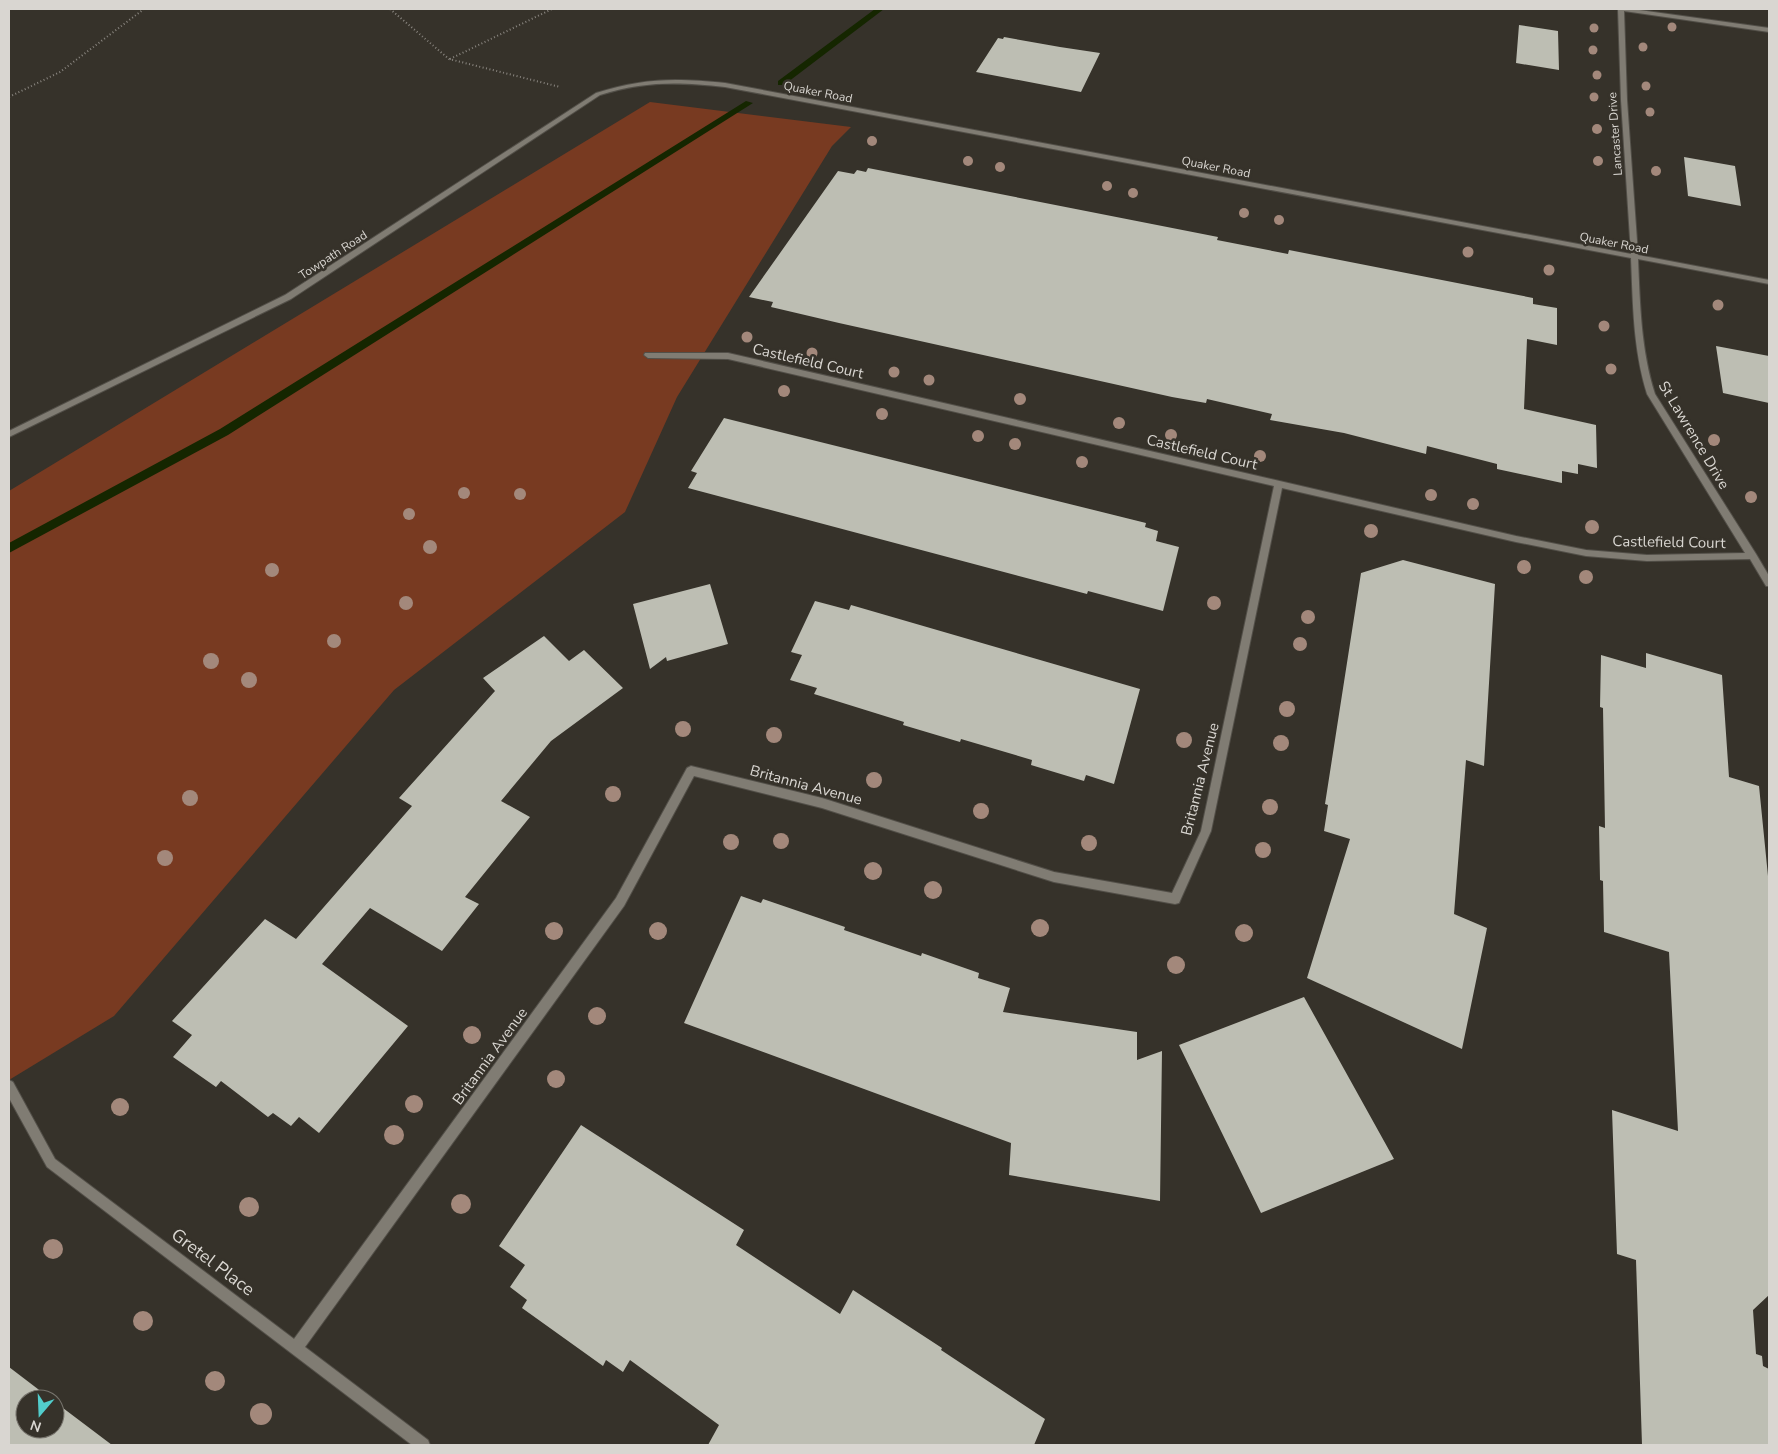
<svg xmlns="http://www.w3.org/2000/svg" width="1778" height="1454" font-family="'Nunito Sans',sans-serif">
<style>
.green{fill:#783a21}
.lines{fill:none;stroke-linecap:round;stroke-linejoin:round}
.stream{fill:#152600;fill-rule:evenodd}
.building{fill:#bdbeb3}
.street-casing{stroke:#524f48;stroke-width:2}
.path{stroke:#89857f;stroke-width:2;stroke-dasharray:1 2.5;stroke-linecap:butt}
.street{fill:#807c73;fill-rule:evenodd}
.tree{fill:#a3887b}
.labels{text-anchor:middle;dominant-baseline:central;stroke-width:5;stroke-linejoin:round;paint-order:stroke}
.far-street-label{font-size:12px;fill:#d9d6d1;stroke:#36322a}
.street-label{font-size:15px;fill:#d9d6d1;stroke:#36322a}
.near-street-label{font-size:18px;fill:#d9d6d1;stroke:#36322a}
</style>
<rect width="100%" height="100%" fill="#36322a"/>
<!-- green -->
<path class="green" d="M650,102l201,25 -19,19 -155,251 -52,115 -231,178 -280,326 -105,64v-589z"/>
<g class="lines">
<!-- stream -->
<path class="stream" d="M875,9h9l-100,76h-6v-4z
M746,101l7,2 -525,332 -219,118v-10l211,-114z"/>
</g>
<!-- building -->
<path class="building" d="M1519,25l39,6 1,39 -43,-7z
M1004,37l56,10 40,6 -19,39 -105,-20 22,-34 5,1z
M1684,157l51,9 6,40 -53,-10z
M868,168l350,69 -1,3 71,14 1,-4 244,48v6l24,4v37l-30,-6 -3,70 72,16 1,43 -19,-4v10l-16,-3v12l-65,-14v-5l-70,-18 -1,8 -82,-21 -74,-13 2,-6 -65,-15 -1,4 -34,-6 -333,-74 -68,-16 2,-5 -24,-5 89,-126 16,3 3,-4 9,2z
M1716,346l53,10v47l-46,-10z
M724,418l422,105 -1,4 13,4 -2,10 23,6 -16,64 -75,-20 -1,3 -399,-106 9,-15 -6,-2z
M1403,560l92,24 -11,182 -18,-6 -12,154 33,14 -25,121 -155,-71 43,-139 -26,-8 4,-26 -3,-1 36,-231z
M710,584l18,60 -61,17 -1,-4 -16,12 -17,-65z
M815,601l34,9 2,-5 289,84 -26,95 -28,-9 -2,6 -53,-16 1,-5 -71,-21 -1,3 -57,-17 1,-3 -90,-28 3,-6 -27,-8 12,-25 -11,-3z
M544,636l25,25 15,-11 39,38 -72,53 -50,60 29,16 -65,80 14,7 -37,47 -72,-43 -48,56 86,62 -89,107 -20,-16 -8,9 -18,-13 -5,4 -47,-36 -5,6 -43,-30 19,-22 -20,-14 93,-102 31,20 116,-133 -13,-8 96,-107 -12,-13z
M1646,653l76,22 7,102 30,9 10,100v409l-16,15 3,44 6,2 1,10 6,3v76h-127l-6,-185 -19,-6 -5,-144 66,21 -9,-179 -65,-20 -1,-51 -3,-1 -1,-54 6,2 -2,-120 -3,-1 1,-52 45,13z
M741,896l20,7 2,-4 82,28 -1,3 77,26 1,-3 57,20 -1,5 32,10 -7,24 134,20v28l25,-9 -2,150 -151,-26 2,-32 -327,-120z
M1304,997l90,162 -133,54 -82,-168z
M581,1125l163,105 -8,15 104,69 13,-24 89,58 -1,2 104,69 -11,26h-326l11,-20 -89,-65 -7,12 -17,-12 -3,6 -81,-58 5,-8 -17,-13 15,-22 -26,-19z
M9,1367l42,32h-26v30h30v-27l57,43h-103z"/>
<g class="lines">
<!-- street casing -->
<g class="street-casing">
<path id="street" d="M1618,9h14l137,19v4l-145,-21 3,89 11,155 131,25v4l-131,-25c2,46 3,91 17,135l101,160 13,22v10h-3l-16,-27 -103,2 -61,-5 -70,-14 -234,-54 -71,343 -32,72 -4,1 -121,-22 -232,-74 -128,-32 -70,130 -319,441 123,93 2,5h-18l-365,-278 -38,-69v-18l4,2 42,77 239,180 322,-441 71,-130 4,-2 131,32 232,74 118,21 29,-62 73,-345 -546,-127 -80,-1 -4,-3 1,-2h83l788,183 70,14 61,5 98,-2 -98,-159c-14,-45 -14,-90 -16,-136l-906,-171c-47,-5 -79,-6 -125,8l-309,204 -282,138v-6l276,-136 311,-202c48,-15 79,-15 129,-10l906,171 -10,-154z"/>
</g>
<!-- path -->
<path class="path" d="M390,9l59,50 111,28
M450,59l102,-50
M9,97l51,-25 84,-63"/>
<!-- street -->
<use href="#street" class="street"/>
</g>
<!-- trees -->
<g class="tree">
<circle cx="1672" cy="27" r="4.5"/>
<circle cx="1594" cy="28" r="4.5"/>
<circle cx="1643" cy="47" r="4.5"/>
<circle cx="1593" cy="50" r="4.5"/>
<circle cx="1597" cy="75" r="4.5"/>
<circle cx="1646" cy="86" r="4.5"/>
<circle cx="1594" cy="97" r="4.5"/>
<circle cx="1650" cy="112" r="4.5"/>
<circle cx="1597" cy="129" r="5"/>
<circle cx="872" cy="141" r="5"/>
<circle cx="968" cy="161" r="5"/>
<circle cx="1598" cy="161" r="5"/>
<circle cx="1000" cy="167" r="5"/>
<circle cx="1656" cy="171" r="5"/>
<circle cx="1107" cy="186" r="5"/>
<circle cx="1133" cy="193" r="5"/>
<circle cx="1244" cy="213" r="5"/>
<circle cx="1279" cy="220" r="5"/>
<circle cx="1468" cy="252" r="5.5"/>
<circle cx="1549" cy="270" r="5.5"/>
<circle cx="1718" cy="305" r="5.5"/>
<circle cx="1604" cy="326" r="5.5"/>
<circle cx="747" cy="337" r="5.5"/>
<circle cx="812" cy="353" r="5.5"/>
<circle cx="1611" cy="369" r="5.5"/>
<circle cx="894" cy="372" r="5.5"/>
<circle cx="929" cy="380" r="5.5"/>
<circle cx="784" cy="391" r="6"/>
<circle cx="1020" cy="399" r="6"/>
<circle cx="882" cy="414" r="6"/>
<circle cx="1119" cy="423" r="6"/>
<circle cx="1171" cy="435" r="6"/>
<circle cx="978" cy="436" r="6"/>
<circle cx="1714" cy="440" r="6"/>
<circle cx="1015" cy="444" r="6"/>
<circle cx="1260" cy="456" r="6"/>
<circle cx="1082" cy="462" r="6"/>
<circle cx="464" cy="493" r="6"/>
<circle cx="520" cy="494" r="6"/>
<circle cx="1431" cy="495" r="6"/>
<circle cx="1751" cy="497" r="6"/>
<circle cx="1473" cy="504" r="6"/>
<circle cx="409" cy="514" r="6"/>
<circle cx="1592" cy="527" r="7"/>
<circle cx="1371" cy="531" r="7"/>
<circle cx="430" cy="547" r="7"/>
<circle cx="1524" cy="567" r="7"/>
<circle cx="272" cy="570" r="7"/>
<circle cx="1586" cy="577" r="7"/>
<circle cx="406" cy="603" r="7"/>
<circle cx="1214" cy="603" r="7"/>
<circle cx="1308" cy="617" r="7"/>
<circle cx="334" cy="641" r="7"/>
<circle cx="1300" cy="644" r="7"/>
<circle cx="211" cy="661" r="8"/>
<circle cx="249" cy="680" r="8"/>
<circle cx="1287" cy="709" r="8"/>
<circle cx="683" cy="729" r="8"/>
<circle cx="774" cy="735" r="8"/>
<circle cx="1184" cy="740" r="8"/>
<circle cx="1281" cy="743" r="8"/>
<circle cx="874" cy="780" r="8"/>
<circle cx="613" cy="794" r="8"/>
<circle cx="190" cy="798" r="8"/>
<circle cx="1270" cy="807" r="8"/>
<circle cx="981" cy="811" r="8"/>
<circle cx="781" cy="841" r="8"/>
<circle cx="731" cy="842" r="8"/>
<circle cx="1089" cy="843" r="8"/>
<circle cx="1263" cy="850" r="8"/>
<circle cx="165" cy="858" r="8"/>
<circle cx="873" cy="871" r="9"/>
<circle cx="933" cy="890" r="9"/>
<circle cx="1040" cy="928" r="9"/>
<circle cx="554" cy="931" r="9"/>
<circle cx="658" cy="931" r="9"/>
<circle cx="1244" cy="933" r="9"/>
<circle cx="1176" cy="965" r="9"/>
<circle cx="597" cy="1016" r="9"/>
<circle cx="472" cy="1035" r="9"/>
<circle cx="556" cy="1079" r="9"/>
<circle cx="414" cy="1104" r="9"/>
<circle cx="120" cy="1107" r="9"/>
<circle cx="394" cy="1135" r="10"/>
<circle cx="461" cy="1204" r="10"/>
<circle cx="249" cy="1207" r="10"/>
<circle cx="53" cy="1249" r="10"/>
<circle cx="143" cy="1321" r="10"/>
<circle cx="215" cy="1381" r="10"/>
<circle cx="261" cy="1414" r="11"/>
</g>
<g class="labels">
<!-- far-street labels -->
<g class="far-street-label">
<text transform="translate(818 92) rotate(11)">Quaker Road</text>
<text transform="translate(1615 134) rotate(-94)">Lancaster Drive</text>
<text transform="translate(1216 167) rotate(11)">Quaker Road</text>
<text transform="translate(1614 243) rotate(11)">Quaker Road</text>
<text transform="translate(333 255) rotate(-33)">Towpath Road</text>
</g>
<!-- street labels -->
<g class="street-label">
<text transform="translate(808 361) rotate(13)">Castlefield Court</text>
<text transform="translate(1694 435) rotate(59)">St Lawrence Drive</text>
<text transform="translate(1202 452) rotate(13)">Castlefield Court</text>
<text transform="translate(1669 542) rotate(1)">Castlefield Court</text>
<text transform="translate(1200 779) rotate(-76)">Britannia Avenue</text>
<text transform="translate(806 785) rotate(15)">Britannia Avenue</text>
<text transform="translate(490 1056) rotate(-54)">Britannia Avenue</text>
</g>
<!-- near-street labels -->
<g class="near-street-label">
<text transform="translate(213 1262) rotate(37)">Gretel Place</text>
</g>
</g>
<!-- border -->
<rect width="1778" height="1454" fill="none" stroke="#d9d6d1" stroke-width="20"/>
<!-- north arrow -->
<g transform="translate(40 1414) rotate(199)"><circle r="24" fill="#36322a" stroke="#77746d"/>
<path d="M0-4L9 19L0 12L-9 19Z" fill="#52cdcc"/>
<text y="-8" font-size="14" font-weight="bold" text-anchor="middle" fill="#d9d6d1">N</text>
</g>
</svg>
